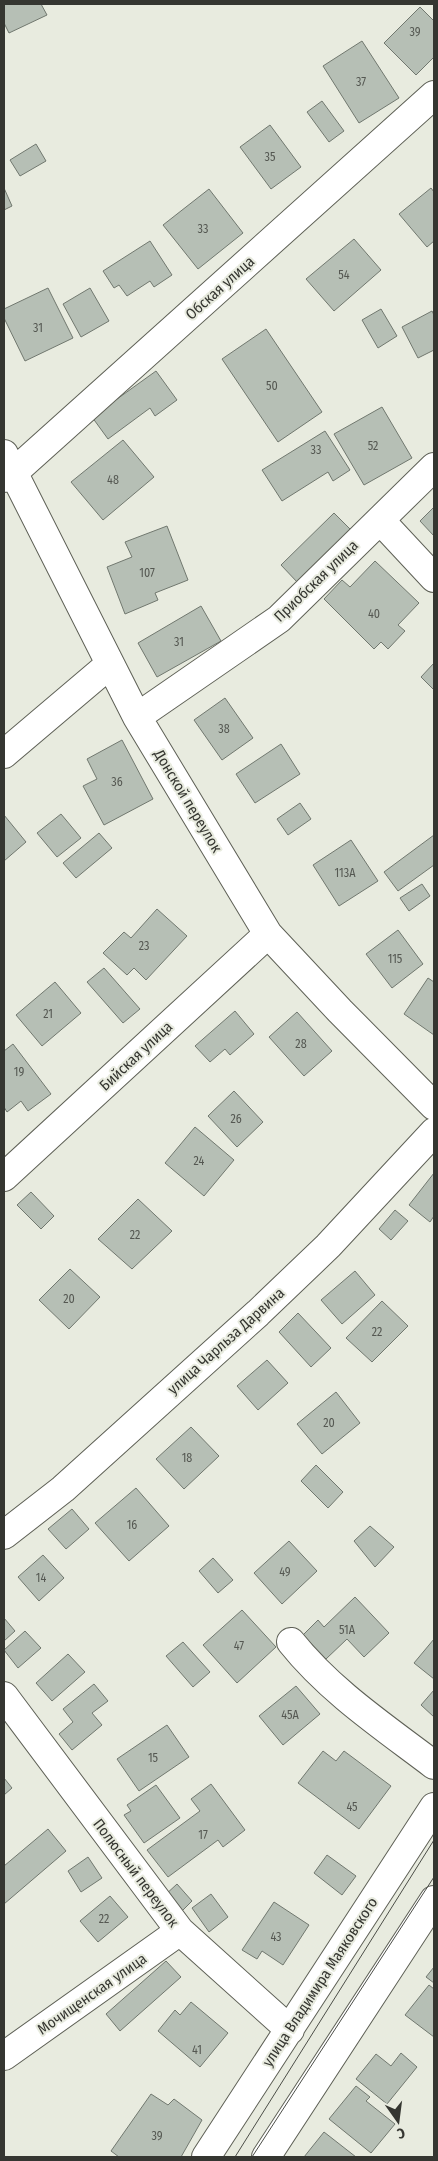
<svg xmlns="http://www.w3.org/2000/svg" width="438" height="2161" font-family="'Fira Sans Condensed',sans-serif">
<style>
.building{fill:#b6bfb5;stroke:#71786f}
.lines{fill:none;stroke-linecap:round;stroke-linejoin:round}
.minor-casing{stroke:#5e6056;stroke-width:30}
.minor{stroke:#fff;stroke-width:28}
.tram{stroke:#4c4e48;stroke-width:1}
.labels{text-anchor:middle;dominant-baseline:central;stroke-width:4;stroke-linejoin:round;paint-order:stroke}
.number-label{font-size:12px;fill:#555852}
.street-label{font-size:15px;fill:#353631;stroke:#e8ebdf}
</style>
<rect width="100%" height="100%" fill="#e8ebdf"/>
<!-- building -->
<path class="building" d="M4,4h37l6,11 -38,18 -5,-10z
M420,7l14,14v36l-18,18 -32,-32z
M362,41l37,57 -40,25 -36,-57z
M322,101l22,30 -15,11 -22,-30z
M270,125l31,42 -30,22 -31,-42z
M36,144l10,17 -26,15 -10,-16z
M4,188l8,18 -8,4z
M431,188l3,4v49l-7,6 -28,-33z
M209,189l34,44 -45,36 -35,-44z
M354,239l27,31 -47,41 -28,-32z
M150,241l22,34 -18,12 -4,-6 -23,15 -8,-11 -5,3 -11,-17z
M48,288l25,50 -48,23 -21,-43v-9z
M90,288l19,33 -28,16 -18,-33z
M381,309l16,27 -19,12 -16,-28z
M432,311l2,4v35l-16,8 -16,-31z
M266,329l56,83 -44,30 -56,-83z
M156,371l21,29 -22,16 -5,-8 -42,31 -16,-22z
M382,407l30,51 -48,27 -30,-51z
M325,431l25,39 -17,11 -5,-9 -46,29 -20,-31z
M123,440l31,37 -51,43 -32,-38z
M434,507v29l-14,-15z
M334,513l17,17 -53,53 -17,-18z
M167,526l21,54 -33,13 3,7 -33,14 -18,-47 25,-10 -7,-15z
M375,561l44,42 -21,22 7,6 -17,18 -7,-7 -7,7 -50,-50 18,-19 8,7z
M201,606l20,35 -64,36 -19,-34z
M434,663v27l-13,-13z
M225,698l28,40 -31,22 -28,-40z
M122,740l31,59 -49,26 -21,-39 14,-7 -10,-20z
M281,744l19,30 -45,29 -19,-29z
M300,803l11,16 -23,16 -11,-16z
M61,814l20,24 -24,19 -20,-24z
M4,815l22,27 -22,19z
M99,833l13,15 -36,30 -13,-15z
M434,835v30l-36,26 -14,-19z
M351,840l27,41 -39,25 -26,-41z
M422,884l8,12 -21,15 -9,-13z
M157,909l30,27 -41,44 -12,-12 -7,7 -24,-22 21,-21 7,6z
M398,930l25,34 -31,24 -26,-34z
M104,968l36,41 -17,14 -36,-41z
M428,978l6,4v53l-30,-21z
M55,982l26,31 -39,33 -26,-31z
M235,1011l19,23 -24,21 -5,-6 -15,13 -15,-16z
M297,1012l35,39 -28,25 -35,-39z
M13,1044l38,50 -23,17 -7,-10 -14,11 -3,-5v-56z
M234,1091l29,31 -26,25 -29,-31z
M195,1127l39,33 -30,36 -39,-33z
M434,1173v43l-4,6 -21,-17z
M31,1192l23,24 -13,13 -24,-24z
M138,1199l34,32 -40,38 -34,-30z
M395,1210l13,11 -17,19 -12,-11z
M70,1269l30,28 -31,32 -30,-29z
M355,1271l20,24 -33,29 -21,-24z
M382,1301l26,25 -36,36 -26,-24z
M298,1313l33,35 -20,19 -32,-35z
M267,1360l21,23 -30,27 -21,-24z
M336,1392l24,31 -38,31 -25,-30z
M191,1427l28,29 -35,33 -28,-30z
M316,1465l27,27 -15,16 -27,-27z
M136,1488l33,38 -40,35 -34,-38z
M72,1509l17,20 -23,20 -18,-20z
M370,1526l24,21 -19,20 -21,-26z
M289,1541l28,30 -35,33 -28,-31z
M43,1555l21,23 -25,23 -21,-24z
M213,1558l20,22 -15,13 -19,-22z
M355,1597l34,36 -25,24 -17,-18 -21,20 -23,-24 15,-15 6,7z
M242,1610l34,37 -39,36 -34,-38z
M4,1618l11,13 -11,10z
M25,1631l16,17 -23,20 -14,-18z
M434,1639v40l-20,-16z
M183,1642l27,30 -17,15 -27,-31z
M68,1654l17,18 -33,29 -16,-18z
M94,1684l14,17 -16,12 10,12 -30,25 -13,-16 14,-12 -10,-13z
M296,1686l24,28 -37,31 -24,-29z
M434,1690v27l-13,-12z
M167,1725l22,32 -50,34 -22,-32z
M323,1751l13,10 8,-10 47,35 -32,43 -61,-46z
M4,1778l8,10 -8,7z
M211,1784l34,46 -22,17 -5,-7 -50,37 -21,-27 53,-39 -9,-12z
M156,1785l24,33 -36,25 -20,-28 7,-4 -4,-6z
M48,1829l18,22 -62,53v-38z
M327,1855l29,21 -14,19 -28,-22z
M88,1857l14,21 -21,14 -13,-21z
M177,1884l15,17 -11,11 -17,-16z
M211,1894l17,23 -19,15 -17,-24z
M110,1896l18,21 -30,25 -18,-21z
M274,1902l35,23 -26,40 -21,-14 -5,8 -15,-9z
M166,1961l15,16 -61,54 -14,-17z
M434,1967v16l-8,-6z
M429,1985l5,4v48l-29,-22z
M191,2002l37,31 -28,34 -42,-36 17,-21 5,5z
M401,2053l16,14 -30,37 -31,-25 20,-25 15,12z
M356,2086l14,11 -4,4 29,23 -24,29 -42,-34z
M151,2094l17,11 6,-6 28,21 -21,37h-62l-8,-6z
M324,2132l32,25h-52z"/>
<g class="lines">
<!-- minor casing -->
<g class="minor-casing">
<path id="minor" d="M4,454l133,263 131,217 72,77 94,95
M4,478l9,-5 421,-378
M380,520l54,58
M137,717l142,-98 155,-152
M4,754l105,-89
M4,1177l264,-243
M4,1535l59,-46 195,-176 70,-67 106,-114
M291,1642c39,49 93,85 143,123
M4,1696l176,235 110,99
M4,2056l176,-125
M206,2157l228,-350
M266,2157l168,-257"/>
</g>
<!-- minor -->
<use href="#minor" class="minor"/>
<!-- tram -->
<path class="tram" d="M235,2157l199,-317
M252,2157l182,-280"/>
</g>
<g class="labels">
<!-- number labels -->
<g class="number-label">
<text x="415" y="32">39</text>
<text x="361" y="82">37</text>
<text x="270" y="157">35</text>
<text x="203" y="229">33</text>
<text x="344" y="275">54</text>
<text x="38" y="328">31</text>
<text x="272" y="386">50</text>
<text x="373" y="446">52</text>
<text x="316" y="450">33</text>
<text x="113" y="480">48</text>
<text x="147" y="573">107</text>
<text x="374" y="614">40</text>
<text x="179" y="642">31</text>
<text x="224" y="729">38</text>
<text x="117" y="782">36</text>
<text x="345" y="873">113А</text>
<text x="144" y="946">23</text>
<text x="395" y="959">115</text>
<text x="48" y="1014">21</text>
<text x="301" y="1044">28</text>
<text x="19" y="1072">19</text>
<text x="236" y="1119">26</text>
<text x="199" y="1161">24</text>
<text x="135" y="1235">22</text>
<text x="69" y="1299">20</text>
<text x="377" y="1332">22</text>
<text x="329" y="1423">20</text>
<text x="187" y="1458">18</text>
<text x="132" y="1525">16</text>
<text x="285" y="1572">49</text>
<text x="41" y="1578">14</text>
<text x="347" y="1630">51А</text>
<text x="239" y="1646">47</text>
<text x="290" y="1715">45А</text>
<text x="153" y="1758">15</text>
<text x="352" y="1807">45</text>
<text x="203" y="1835">17</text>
<text x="104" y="1919">22</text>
<text x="276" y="1937">43</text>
<text x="197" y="2050">41</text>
<text x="157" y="2136">39</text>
</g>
<!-- street labels -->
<g class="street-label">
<text transform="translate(220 288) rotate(-42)">Обская улица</text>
<text transform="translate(316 581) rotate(-44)">Приобская улица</text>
<text transform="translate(188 801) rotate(59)">Донской переулок</text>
<text transform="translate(136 1056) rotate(-43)">Бийская улица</text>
<text transform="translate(226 1341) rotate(-42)">улица Чарльза Дарвина</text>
<text transform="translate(136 1873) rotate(53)">Полюсный переулок</text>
<text transform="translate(320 1982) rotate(-57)">улица Владимира Маяковского</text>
<text transform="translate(92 1994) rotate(-35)">Мочищенская улица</text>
</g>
</g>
<!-- border -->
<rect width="438" height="2161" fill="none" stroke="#353631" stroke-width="10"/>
<!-- north arrow -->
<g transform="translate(398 2121) rotate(166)" stroke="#e8ebdf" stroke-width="4" paint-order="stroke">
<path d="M0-4L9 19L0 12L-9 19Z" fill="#353631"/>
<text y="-8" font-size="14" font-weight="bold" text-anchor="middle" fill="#353631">С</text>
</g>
</svg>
